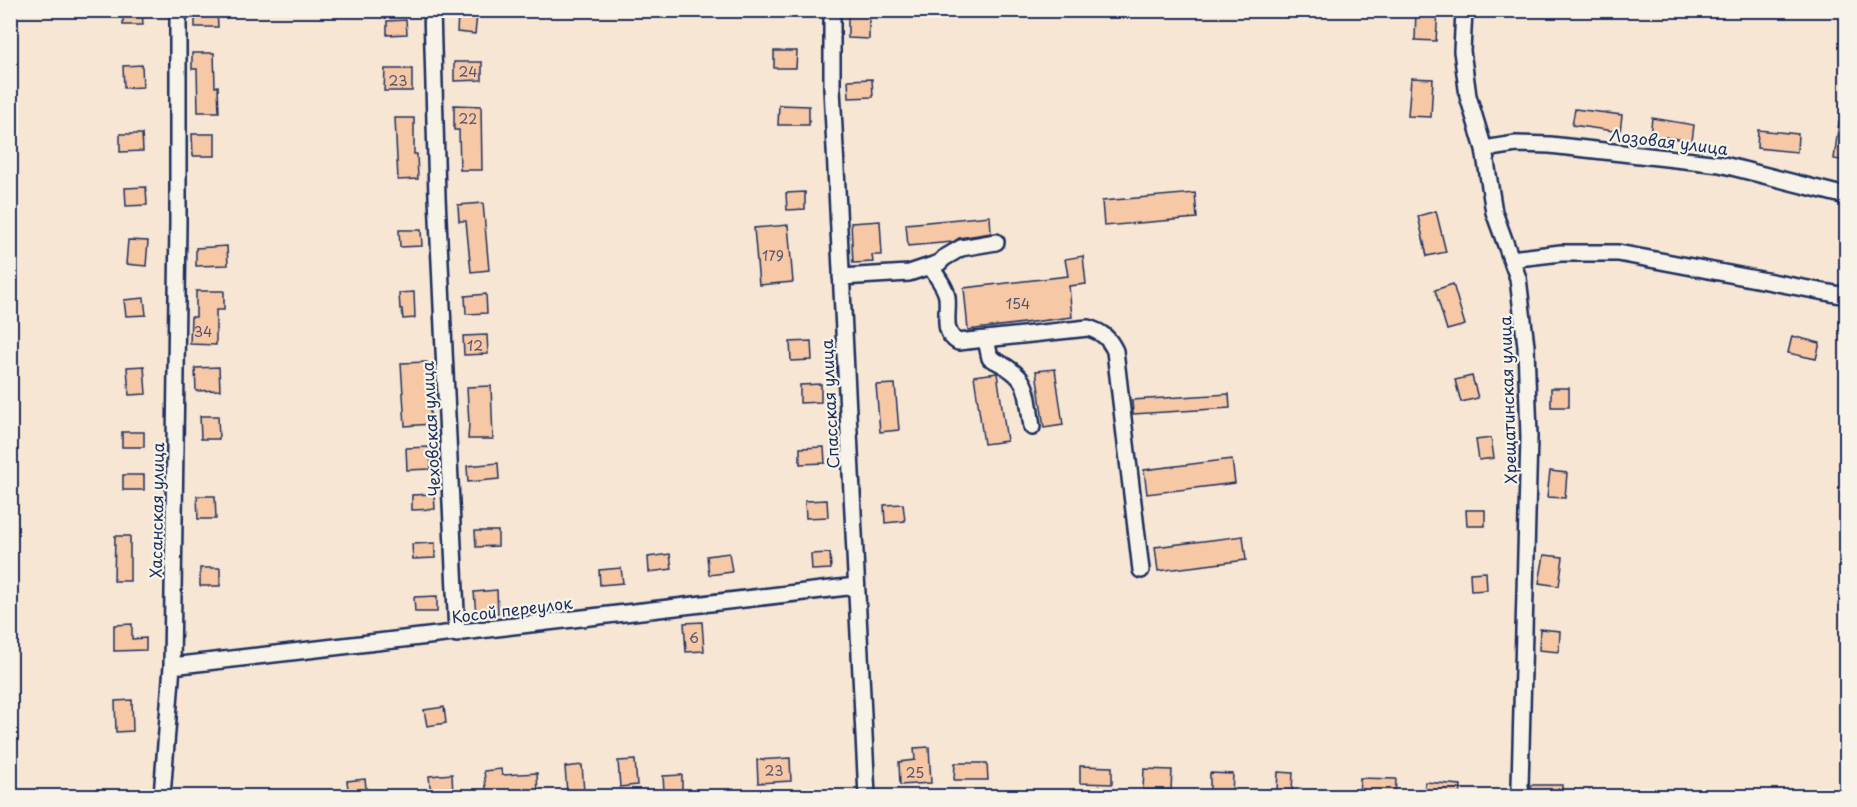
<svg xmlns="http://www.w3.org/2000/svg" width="1857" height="807" font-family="'Playpen Sans',sans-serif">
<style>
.building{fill:#f6c8a5;stroke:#1b2f5e;stroke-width:1.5}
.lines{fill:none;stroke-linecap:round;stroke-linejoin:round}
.minor-casing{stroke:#1b2f5e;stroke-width:20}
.minor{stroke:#f7f3e8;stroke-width:15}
.labels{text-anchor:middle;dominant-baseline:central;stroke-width:4.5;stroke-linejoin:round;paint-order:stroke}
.number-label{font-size:14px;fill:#525570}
.street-label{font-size:16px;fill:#1b2f5e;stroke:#f7f3e8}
</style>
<rect width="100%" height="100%" fill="#f7e6d4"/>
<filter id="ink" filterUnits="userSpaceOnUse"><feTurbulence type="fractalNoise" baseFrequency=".0167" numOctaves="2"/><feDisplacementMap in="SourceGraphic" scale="12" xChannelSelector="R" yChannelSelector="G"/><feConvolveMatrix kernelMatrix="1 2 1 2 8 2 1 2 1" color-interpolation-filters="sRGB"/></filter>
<g filter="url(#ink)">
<!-- building -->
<path class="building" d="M123,10h19l1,15h-20z
M848,10h21v29l-21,-1z
M1416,10h22l-2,31 -21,-1z
M217,11l1,16h-23v-15z
M458,14l19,1 -2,19 -18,-2z
M406,20l1,14 -20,1v-14z
M774,51h23l-1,17h-22z
M192,53h22l1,34 3,-1 1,26h-21l-1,-43h-5z
M454,62h28v18l-28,1z
M142,65l1,22 -19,1 -1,-22z
M385,69h27v22h-28z
M1411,78l22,1 -2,38 -23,-1z
M872,79l1,18 -24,1 -1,-18z
M454,105l27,1 1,64h-22l-1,-40h-5z
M779,105l30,1v19h-31z
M1575,109l47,6 -2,17 -48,-7z
M395,118h19v36h3l1,25 -20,1z
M1652,118l42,7 -2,16 -42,-6z
M1839,122h7v39l-12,-2z
M1758,130l40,4 -1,18 -40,-4z
M120,134h22l1,17 -23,1z
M192,134h23v22h-22z
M146,187l1,18 -21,1 -1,-18z
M805,192v17l-18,1 -1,-17z
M1195,193l2,25 -93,8 -2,-25z
M483,203l6,67 -18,2 -5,-51h-7l-1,-16z
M1436,211l10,41 -19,4 -9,-40z
M990,216l1,17 -32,5 -6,4 -45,4 -2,-22z
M880,221l2,34h-10l1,7 -20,1 -2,-40z
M788,225l5,57 -34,3 -5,-57z
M399,230h22l1,16 -22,1z
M128,240l20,1 -2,25 -20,-2z
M227,246l1,19 -32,1v-18z
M1083,256l3,28 -17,2 3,31 -104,13 -4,-42 104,-12 -3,-17z
M1453,284l12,41 -18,5 -12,-40z
M196,291h28v19h-8v35l-26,-1 1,-27h5z
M414,292l1,26 -12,1 -1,-10h-2l-1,-16z
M486,294l1,19 -21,1 -1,-18z
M144,298l2,17 -20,1 -2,-16z
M487,335l1,19 -24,1 -1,-19z
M1792,336l28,7 -4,16 -28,-6z
M811,341l1,19 -21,1 -1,-19z
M427,362l4,62 -26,2 -4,-63z
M144,366l2,28 -17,1 -2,-28z
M219,367l1,23 -24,1 -1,-23z
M1055,369l8,56 -19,3 -8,-57z
M997,373l10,68 -23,3 -10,-68z
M1472,376l6,22 -17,4 -6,-22z
M821,384v18l-21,1v-18z
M895,384l4,46 -19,2 -4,-47z
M491,386l2,53h-25l1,-15 -2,-37z
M1551,388h18v19h-18z
M1229,394l1,14 -97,6 -1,-14z
M200,416h18l1,23h-18z
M122,432h22v15h-22z
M1491,438l3,20 -15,2 -3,-20z
M430,447l1,22 -24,1 -1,-22z
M824,447l1,16 -25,1v-16z
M1232,459l3,24 -88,11 -3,-24z
M498,463l1,16 -31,3 -1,-16z
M1550,471l17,2 -2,25 -18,-1z
M123,475h21v15h-21z
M434,494l1,15 -23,1v-15z
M197,496h18l1,23h-18z
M827,500l1,17 -22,1 -1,-17z
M903,504l2,17 -20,2 -1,-18z
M1466,510h19v16h-18z
M475,531h23v15l-22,1z
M115,536h15v45h-16z
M1243,536l3,24 -88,11 -3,-24z
M435,543v15l-22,1 -1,-15z
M729,553l3,19 -23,3 -2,-19z
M830,553l1,16 -19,1 -1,-16z
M670,554l2,15 -23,3 -1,-15z
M1544,555l19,2 -4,29 -20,-3z
M200,568h20v18h-20z
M621,568l2,15 -23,2 -1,-15z
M1486,572l1,18 -16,1 -1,-18z
M497,590l1,23 -22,1 -2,-22z
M437,596v16h-22l-1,-15z
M702,622l2,29 -18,1 -2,-29z
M132,624v15l14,-1v12l-32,1v-26z
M1540,629l20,2 -1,21 -20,-2z
M132,700l1,31 -17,1 -1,-31z
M444,707l2,16 -19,3 -3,-16z
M929,747l2,36 -31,2 -1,-23 16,-2 -1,-12z
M790,758l1,23 -33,2 -1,-23z
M635,760l2,25 -17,2 -2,-26z
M955,763h32l1,17h-34z
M582,765l2,27 -17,1 -2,-26z
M1080,766l32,1v17l-32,-1z
M501,769l1,6 35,-2 1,22 -51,1 -3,-25z
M1144,769l28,1 -1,20h-28z
M1278,772l15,1 -1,18 -15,-1z
M1210,773l23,1 -1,21h-22z
M452,774l1,22h-22l-2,-20z
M682,775v15h-18l-1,-14z
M1360,778l36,1 -1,17h-36z
M365,779l2,17h-18l-2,-15z
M1425,782l36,3 -1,11h-36z
M1531,785h31v11h-31z"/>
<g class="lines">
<!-- minor casing -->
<g class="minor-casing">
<path id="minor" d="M432,10l5,187 20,437
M832,10v78l35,708
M1464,10l-2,41 6,45 16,53 10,63 24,66 8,68 3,91 -9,349 2,10
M1484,149l32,-5 34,1 170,19 126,32
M1511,259l50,-6h57l228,43
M931,267c5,9 15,20 16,30 2,17 -6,35 11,45l130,-14c14,4 21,10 27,23l26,219
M841,277l68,-4 30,-10 5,-5 17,-10 35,-6
M986,340l4,18c40,19 36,29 42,69
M172,666l684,-80
M162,796l10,-130 6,-443v-213"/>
</g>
<!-- minor -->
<use href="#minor" class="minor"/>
</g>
</g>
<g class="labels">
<!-- number labels -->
<g class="number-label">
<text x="468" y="71">24</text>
<text x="398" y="80">23</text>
<text x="468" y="118">22</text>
<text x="773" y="255">179</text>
<text x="1018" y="303">154</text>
<text x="203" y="331">34</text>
<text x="475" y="345">12</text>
<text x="694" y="637">6</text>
<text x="774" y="770">23</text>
<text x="915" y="772">25</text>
</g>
<!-- street labels -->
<g class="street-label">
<text transform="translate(1669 141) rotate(7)">Лозовая улица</text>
<text transform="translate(1507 400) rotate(-92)">Хрещатинская улица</text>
<text transform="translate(829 404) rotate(-93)">Спасская улица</text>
<text transform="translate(430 429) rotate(-93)">Чеховская улица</text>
<text transform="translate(156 510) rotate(-89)">Хасанская улица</text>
<text transform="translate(512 609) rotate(-7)">Косой переулок</text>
</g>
</g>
<!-- margin -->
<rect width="1857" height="807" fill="none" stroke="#f7f3e8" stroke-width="36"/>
<rect x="18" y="18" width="1821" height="771" fill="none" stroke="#1b2f5e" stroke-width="2" filter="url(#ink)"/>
</svg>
